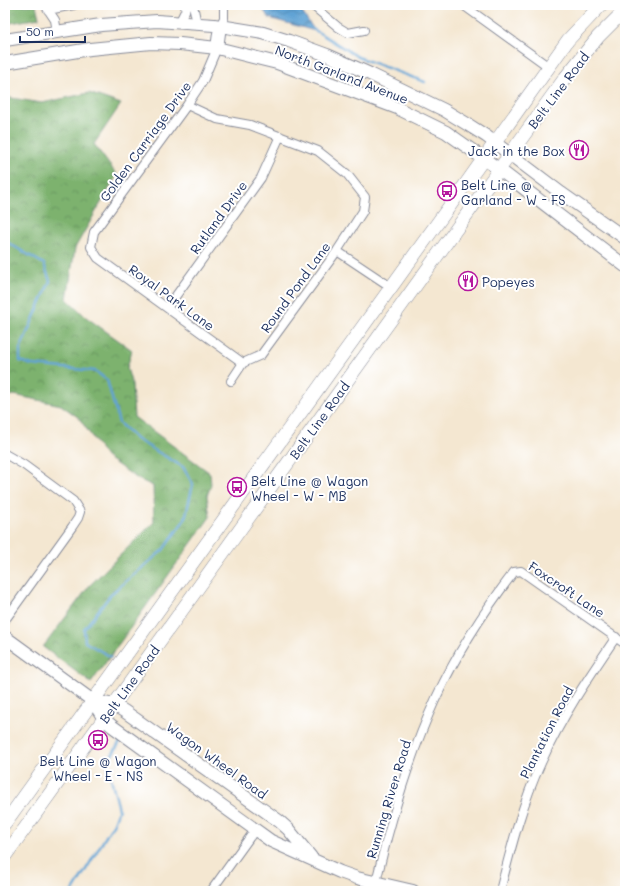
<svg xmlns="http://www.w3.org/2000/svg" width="630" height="896" font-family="Mali,sans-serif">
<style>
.forest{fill:url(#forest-crowns);stroke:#4c7066}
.water{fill:url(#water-waves);stroke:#3e6999}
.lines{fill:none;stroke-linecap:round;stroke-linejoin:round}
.stream{stroke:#61a3d4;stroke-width:2.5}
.street-casing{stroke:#888b98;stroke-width:10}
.secondary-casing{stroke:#888b98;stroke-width:14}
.primary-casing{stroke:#888b98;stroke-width:14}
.street{stroke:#fff;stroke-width:8}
.secondary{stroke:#fff;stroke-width:12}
.primary{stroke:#fff;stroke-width:13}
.labels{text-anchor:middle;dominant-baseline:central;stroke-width:4;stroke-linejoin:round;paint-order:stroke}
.street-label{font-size:13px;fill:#1b2f5e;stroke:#fff}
.poi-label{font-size:13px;fill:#1b2f5e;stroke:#fff;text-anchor:start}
</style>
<defs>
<pattern id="forest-crowns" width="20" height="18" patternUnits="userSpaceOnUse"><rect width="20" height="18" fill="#7db26e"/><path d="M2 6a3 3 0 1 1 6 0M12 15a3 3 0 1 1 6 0" fill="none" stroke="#66915e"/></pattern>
<pattern id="water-waves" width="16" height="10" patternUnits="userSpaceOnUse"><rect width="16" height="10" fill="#61a3d4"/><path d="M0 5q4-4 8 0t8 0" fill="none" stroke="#4f85af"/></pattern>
</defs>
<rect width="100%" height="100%" fill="#fff"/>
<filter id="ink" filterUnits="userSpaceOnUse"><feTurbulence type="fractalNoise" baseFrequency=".025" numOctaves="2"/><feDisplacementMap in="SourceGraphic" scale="8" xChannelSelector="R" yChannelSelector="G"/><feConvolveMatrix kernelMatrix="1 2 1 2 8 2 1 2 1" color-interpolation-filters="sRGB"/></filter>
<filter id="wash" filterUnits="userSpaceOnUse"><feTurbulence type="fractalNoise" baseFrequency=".012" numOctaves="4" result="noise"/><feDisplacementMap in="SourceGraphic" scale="16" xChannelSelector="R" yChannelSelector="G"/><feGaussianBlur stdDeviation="0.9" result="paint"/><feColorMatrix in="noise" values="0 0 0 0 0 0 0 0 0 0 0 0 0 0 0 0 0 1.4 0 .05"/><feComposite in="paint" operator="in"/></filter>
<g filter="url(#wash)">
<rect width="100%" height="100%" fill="#f4e7d1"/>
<!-- forest -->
<path class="forest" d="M5,5h31l3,13 -34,6z
M89,93l32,11 -27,40 23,31 -42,73 -8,51 19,18 46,33 -5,18 5,17 2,32 76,56 1,12 -4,11 3,21 -119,166 -48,-36 47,-62 64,-63 -1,-36 -15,-7 -32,-22 -27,-39 -18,-13 -47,-10 -9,2v-300l37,6z"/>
<!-- water -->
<path class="water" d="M260,5h37l18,26 -46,-13z"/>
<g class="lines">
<!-- stream -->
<path class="stream" d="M313,29l45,28 67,25
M5,241l39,23 6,17 -30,68v12l12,4 63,6 12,9 12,43 17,16 47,28 10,17 -8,35 -22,31 -51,43 -28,36 1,13 26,15
M73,891l41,-68 5,-14 -12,-46 13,-21"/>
</g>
</g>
<g filter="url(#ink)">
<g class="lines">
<!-- street casing -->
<g class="street-casing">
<path id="street" d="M45,5l10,15 2,12
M193,5l4,19
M312,5l26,22 10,6 16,-3
M463,5l86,62
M48,10l26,-5
M179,23l6,-12 1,-6
M220,26l4,-8v-13
M217,48l-14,33 -16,24 -93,127 -3,15 7,11 145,105
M187,105l30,14 33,6 68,26 29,23 18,23 -2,14 -26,40 -76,104 -18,8 -12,18
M337,251l54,36
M167,308l94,-130 19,-42
M5,454l19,11 49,36 7,11 -2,6 -6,9 -67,93
M211,891l44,-61
M374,891c15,-66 34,-132 62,-193 21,-45 48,-87 78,-126l7,-1 104,73
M500,891c11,-43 22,-87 41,-128 20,-45 47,-85 75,-126"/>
</g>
<!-- secondary casing -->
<g class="secondary-casing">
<path id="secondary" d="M5,40l96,-15 56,-4 57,4 49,8 26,8 38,14 43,19 74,36 23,14 19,12 75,57 64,45
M217,48l3,-22
M5,63l85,-14 61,-6 29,1 37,4 60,15 120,45 49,24 54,38 125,96
M5,637l88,64 11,18 8,7 159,115 69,31 17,6 56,13
M93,701l21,4 10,6 155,110 9,8 23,28"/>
</g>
<!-- primary casing -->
<g class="primary-casing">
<path id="primary" d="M5,823l462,-641 101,-142 33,-35
M5,856l560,-778 33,-41 27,-27"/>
</g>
<!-- street -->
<use href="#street" class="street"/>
<!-- secondary -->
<use href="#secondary" class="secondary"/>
<!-- primary -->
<use href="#primary" class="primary"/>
</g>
</g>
<!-- icons -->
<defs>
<g id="restaurant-ring" transform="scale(1)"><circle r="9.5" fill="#fff" stroke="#b5179e" stroke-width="1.5"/><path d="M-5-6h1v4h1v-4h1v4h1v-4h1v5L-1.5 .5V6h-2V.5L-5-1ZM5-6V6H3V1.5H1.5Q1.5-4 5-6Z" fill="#b5179e"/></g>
<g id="bus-ring" transform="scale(1)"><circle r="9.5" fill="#fff" stroke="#b5179e" stroke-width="1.5"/><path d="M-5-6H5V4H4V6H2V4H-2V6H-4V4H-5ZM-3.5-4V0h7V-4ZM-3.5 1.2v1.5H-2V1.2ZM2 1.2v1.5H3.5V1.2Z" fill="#b5179e"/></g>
</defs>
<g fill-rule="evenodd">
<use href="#restaurant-ring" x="579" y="150"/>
<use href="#bus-ring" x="447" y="191"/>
<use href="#restaurant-ring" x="468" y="281"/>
<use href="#bus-ring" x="237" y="487"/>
<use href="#bus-ring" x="98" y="740"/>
</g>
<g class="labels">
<!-- street labels -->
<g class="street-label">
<text transform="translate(342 74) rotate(21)">North Garland Avenue</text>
<text transform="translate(558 90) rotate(-53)">Belt Line Road</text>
<text transform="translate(145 141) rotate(-54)">Golden Carriage Drive</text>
<text transform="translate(218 217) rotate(-54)">Rutland Drive</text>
<text transform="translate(295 287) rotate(-54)">Round Pond Lane</text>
<text transform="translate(172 297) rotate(36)">Royal Park Lane</text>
<text transform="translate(319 420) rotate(-54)">Belt Line Road</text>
<text transform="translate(567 589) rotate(34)">Foxcroft Lane</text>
<text transform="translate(129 684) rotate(-54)">Belt Line Road</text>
<text transform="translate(546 732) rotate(-63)">Plantation Road</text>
<text transform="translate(217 760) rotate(36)">Wagon Wheel Road</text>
<text transform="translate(388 799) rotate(-73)">Running River Road</text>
</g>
<!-- poi labels -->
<g class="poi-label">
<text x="565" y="150" text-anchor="end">Jack in the Box</text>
<text x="461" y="184">Belt Line @<tspan x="461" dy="15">Garland - W - FS</tspan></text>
<text x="482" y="281">Popeyes</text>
<text x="251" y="480">Belt Line @ Wagon<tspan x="251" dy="15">Wheel - W - MB</tspan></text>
<text x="98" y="760" text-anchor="middle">Belt Line @ Wagon<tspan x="98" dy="15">Wheel - E - NS</tspan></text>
</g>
</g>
<!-- margin -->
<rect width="630" height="896" fill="none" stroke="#fff" stroke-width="20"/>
<!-- scale -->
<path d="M20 36v6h65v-6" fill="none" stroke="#1b2f5e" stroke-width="2"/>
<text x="26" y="36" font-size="12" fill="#1b2f5e" stroke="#ffffff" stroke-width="3" paint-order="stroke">50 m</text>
</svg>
